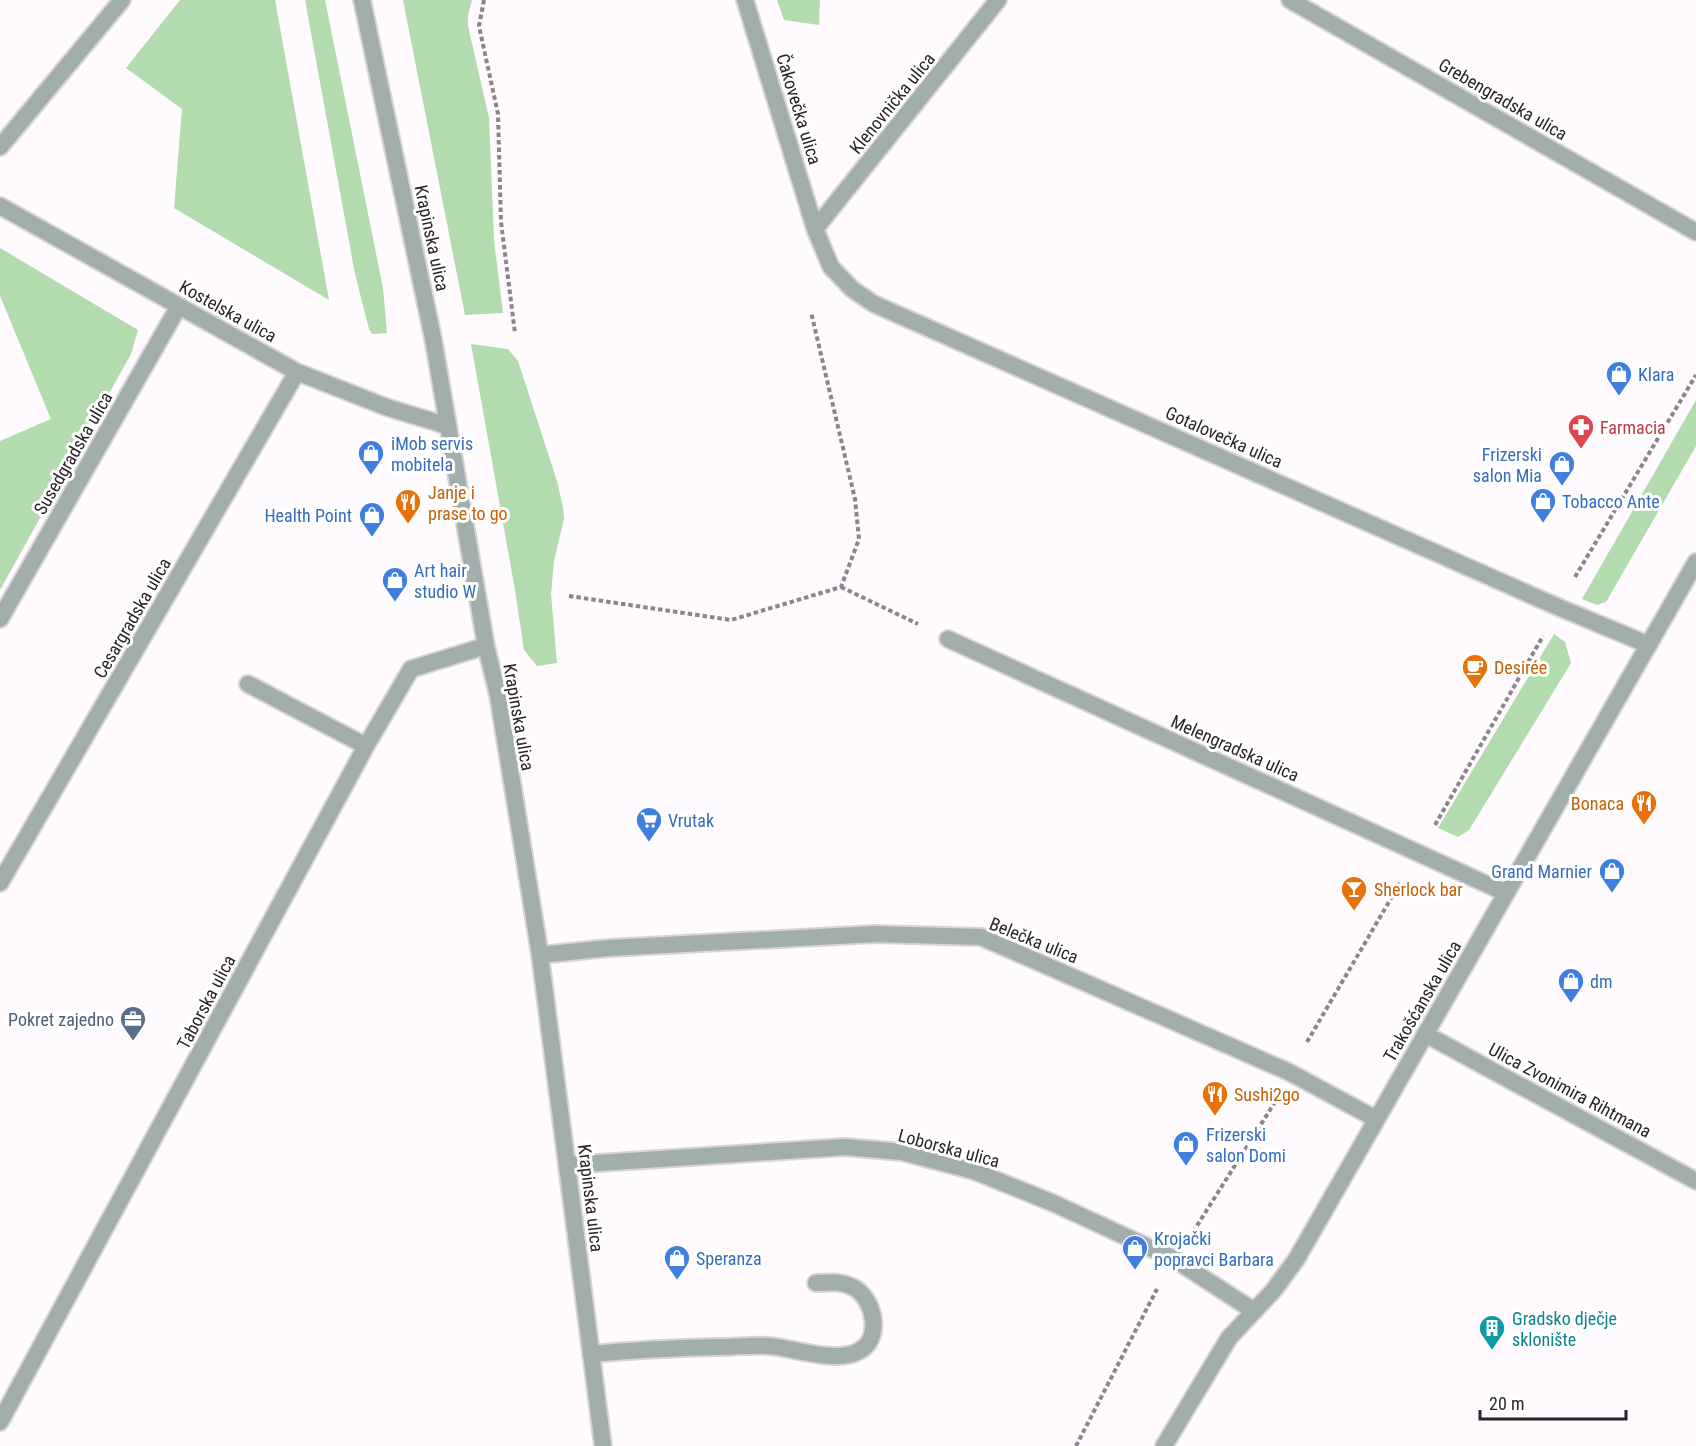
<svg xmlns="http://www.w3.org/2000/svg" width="1696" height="1446" font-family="'Roboto Condensed',sans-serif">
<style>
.green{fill:#b2dbae}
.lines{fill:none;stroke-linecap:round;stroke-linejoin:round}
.service-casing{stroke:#d8d3d8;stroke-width:20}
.minor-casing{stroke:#d8d3d8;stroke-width:20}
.tertiary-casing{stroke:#d8d3d8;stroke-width:20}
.path{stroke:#8a858a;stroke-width:4;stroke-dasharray:4.5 3;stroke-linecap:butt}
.service{stroke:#a2aeab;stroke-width:16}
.minor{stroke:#a2aeab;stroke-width:16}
.tertiary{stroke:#a2aeab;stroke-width:16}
.labels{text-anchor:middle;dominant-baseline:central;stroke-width:6;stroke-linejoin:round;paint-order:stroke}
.street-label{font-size:18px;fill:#2a232a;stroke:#fff}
.shop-label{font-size:18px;fill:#366cbe;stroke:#fff;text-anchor:start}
.health-label{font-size:18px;fill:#be3a42;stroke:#fff;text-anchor:start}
.food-label{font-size:18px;fill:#c56008;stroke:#fff;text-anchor:start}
.service-label{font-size:18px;fill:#4e5e75;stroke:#fff;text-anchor:end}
.culture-label{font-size:18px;fill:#0d838f;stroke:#fff;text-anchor:start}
</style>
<rect width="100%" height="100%" fill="#fefafe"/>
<!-- green -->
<path class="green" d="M180,0h95l54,300 -155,-92 8,-99 -56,-41z
M305,0h20l58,288 4,45 -15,1 -3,-5 -14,-55z
M403,0h69l-4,15v11l21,92 5,122 9,73 -38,2z
M777,0h43l-1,25 -35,-5z
M0,248l138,82 -7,24 -131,236v-149l51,-22 -51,-123z
M471,344l37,5 10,12 39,120 6,26 1,12 -10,42 -3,33 6,69 -20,3 -13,-16 -9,-60z
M1696,400v46l-90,156 -9,3 -15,-6z
M1554,634l11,8 6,21 -102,167 -11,7 -20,-9z"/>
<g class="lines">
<!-- service casing -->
<g class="service-casing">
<path id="service" d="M591,1354c43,-4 85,-6 128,-7 16,0 33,-2 50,-1 25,2 67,18 90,5 23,-12 16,-49 -3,-62 -12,-8 -26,-7 -40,-6"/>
</g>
<!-- minor casing -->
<g class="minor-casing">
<path id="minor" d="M745,0l70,229 16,38 21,22 22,15 684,303 91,38
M1290,0l406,232
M0,147l122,-147
M0,206l297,166 89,35 62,19
M815,229l183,-229
M0,619l179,-313
M948,639l558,254
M248,684l118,62
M0,883l297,-511
M540,955l69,-7 266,-14 106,3 308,135 87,47
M1425,1034l271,147
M567,1165l278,-18 57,5 72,19 79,32 121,56 80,52
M0,1422l366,-676 45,-77 75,-23"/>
</g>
<!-- tertiary casing -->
<g class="tertiary-casing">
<path id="tertiary" d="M362,0l71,338 53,308 12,49 42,260 63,491
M1164,1446l65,-108 44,-47 23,-31 400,-698"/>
</g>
<!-- path -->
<path class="path" d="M484,0l-5,26 19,88 3,108 14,111
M1575,577l121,-202
M841,587l77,37
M569,596l162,24 110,-33 18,-48 -4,-40 -44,-187
M1435,825l108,-189
M1307,1042l93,-159
M1193,1232l82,-130
M1076,1446l81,-157"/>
<!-- service -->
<use href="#service" class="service"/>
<!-- minor -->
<use href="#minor" class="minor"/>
<!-- tertiary -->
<use href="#tertiary" class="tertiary"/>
</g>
<!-- icons -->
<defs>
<g id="shop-pin" transform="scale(1.35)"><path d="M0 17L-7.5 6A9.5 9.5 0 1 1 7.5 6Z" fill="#3f7fe0" stroke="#fff"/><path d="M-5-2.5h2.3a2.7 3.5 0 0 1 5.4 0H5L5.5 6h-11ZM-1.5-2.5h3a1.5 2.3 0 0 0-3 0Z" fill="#fff"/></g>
<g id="pharmacy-pin" transform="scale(1.35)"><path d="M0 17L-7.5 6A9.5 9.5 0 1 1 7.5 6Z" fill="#e0444e" stroke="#fff"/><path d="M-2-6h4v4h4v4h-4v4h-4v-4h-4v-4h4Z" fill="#fff"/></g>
<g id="restaurant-pin" transform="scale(1.35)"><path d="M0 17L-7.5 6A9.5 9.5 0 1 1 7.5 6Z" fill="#e8710a" stroke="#fff"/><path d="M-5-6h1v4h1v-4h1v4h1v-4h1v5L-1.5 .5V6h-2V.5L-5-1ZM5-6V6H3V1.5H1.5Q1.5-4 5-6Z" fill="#fff"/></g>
<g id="cafe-pin" transform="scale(1.35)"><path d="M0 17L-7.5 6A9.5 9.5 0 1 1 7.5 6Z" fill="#e8710a" stroke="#fff"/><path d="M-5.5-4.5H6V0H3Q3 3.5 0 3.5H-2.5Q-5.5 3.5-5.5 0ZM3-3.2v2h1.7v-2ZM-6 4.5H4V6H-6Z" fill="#fff"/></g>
<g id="supermarket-pin" transform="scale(1.35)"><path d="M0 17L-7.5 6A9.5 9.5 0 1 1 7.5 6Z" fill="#3f7fe0" stroke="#fff"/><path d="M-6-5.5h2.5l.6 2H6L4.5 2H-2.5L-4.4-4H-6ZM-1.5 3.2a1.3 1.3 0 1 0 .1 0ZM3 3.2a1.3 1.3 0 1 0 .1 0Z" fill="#fff"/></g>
<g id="bar-pin" transform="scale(1.35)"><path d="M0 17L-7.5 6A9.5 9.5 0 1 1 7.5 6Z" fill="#e8710a" stroke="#fff"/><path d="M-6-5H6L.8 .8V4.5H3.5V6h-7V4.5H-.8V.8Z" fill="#fff"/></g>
<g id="office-pin" transform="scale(1.35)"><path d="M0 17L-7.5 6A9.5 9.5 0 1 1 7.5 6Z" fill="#5c6f8a" stroke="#fff"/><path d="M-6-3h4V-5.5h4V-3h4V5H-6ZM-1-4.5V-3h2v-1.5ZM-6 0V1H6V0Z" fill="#fff"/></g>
<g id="building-pin" transform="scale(1.35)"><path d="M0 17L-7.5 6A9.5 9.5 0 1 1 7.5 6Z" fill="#0f9aa8" stroke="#fff"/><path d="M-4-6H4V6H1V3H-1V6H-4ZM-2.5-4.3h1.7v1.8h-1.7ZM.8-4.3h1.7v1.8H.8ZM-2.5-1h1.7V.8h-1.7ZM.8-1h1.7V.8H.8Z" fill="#fff"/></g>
</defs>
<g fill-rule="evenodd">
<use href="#shop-pin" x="1619" y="374"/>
<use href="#pharmacy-pin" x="1581" y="427"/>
<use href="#shop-pin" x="371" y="453"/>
<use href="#shop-pin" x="1562" y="464"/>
<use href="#shop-pin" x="1543" y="501"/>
<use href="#restaurant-pin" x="408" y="502"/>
<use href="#shop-pin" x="372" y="515"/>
<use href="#shop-pin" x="395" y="580"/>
<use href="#cafe-pin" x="1475" y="667"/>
<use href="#restaurant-pin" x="1644" y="803"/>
<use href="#supermarket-pin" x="649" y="820"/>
<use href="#shop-pin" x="1612" y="871"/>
<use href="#bar-pin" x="1354" y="889"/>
<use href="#shop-pin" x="1571" y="981"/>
<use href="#office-pin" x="133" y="1019"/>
<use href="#restaurant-pin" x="1215" y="1094"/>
<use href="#shop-pin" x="1186" y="1144"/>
<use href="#shop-pin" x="1135" y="1248"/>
<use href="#shop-pin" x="677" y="1258"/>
<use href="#building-pin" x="1492" y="1328"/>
</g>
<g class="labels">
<!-- street labels -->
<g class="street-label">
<text transform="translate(1503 99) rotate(30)">Grebengradska ulica</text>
<text transform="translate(892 103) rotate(-51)">Klenovnička ulica</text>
<text transform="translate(799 109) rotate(73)">Čakovečka ulica</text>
<text transform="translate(432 238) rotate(78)">Krapinska ulica</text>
<text transform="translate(228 311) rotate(29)">Kostelska ulica</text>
<text transform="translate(1224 437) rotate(24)">Gotalovečka ulica</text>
<text transform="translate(73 453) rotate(-60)">Susedgradska ulica</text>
<text transform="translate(132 618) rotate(-60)">Cesargradska ulica</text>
<text transform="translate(519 717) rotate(80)">Krapinska ulica</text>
<text transform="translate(1235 748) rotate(24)">Melengradska ulica</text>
<text transform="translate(1034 940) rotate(22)">Belečka ulica</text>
<text transform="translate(1422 1001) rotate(-60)">Trakošćanska ulica</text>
<text transform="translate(206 1002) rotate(-62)">Taborska ulica</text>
<text transform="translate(1570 1090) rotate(28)">Ulica Zvonimira Rihtmana</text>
<text transform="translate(949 1148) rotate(15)">Loborska ulica</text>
<text transform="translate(591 1198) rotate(83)">Krapinska ulica</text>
</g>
<!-- shop labels -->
<g class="shop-label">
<text x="1638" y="374">Klara</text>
<text x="391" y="443">iMob servis<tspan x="391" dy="21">mobitela</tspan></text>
<text x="1542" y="454" text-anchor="end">Frizerski<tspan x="1542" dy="21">salon Mia</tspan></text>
<text x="1562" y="501">Tobacco Ante</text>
<text x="352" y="515" text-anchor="end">Health Point</text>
<text x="414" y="570">Art hair<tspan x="414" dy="21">studio W</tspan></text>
<text x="668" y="820">Vrutak</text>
<text x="1592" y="871" text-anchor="end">Grand Marnier</text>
<text x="1590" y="981">dm</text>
<text x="1206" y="1134">Frizerski<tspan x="1206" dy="21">salon Domi</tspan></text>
<text x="1154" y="1238">Krojački<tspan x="1154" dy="21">popravci Barbara</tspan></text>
<text x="696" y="1258">Speranza</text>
</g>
<!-- health labels -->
<g class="health-label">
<text x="1600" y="427">Farmacia</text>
</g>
<!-- food labels -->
<g class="food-label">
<text x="428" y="492">Janje i<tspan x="428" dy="21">prase to go</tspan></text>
<text x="1494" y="667">Desirée</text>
<text x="1624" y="803" text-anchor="end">Bonaca</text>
<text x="1374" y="889">Sherlock bar</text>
<text x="1234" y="1094">Sushi2go</text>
</g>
<!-- service labels -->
<g class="service-label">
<text x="114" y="1019">Pokret zajedno</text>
</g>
<!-- culture labels -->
<g class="culture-label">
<text x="1512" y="1318">Gradsko dječje<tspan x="1512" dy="21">sklonište</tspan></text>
</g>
</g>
<!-- scale -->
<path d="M1480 1410v9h146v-9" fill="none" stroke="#2a232a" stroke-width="3"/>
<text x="1489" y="1410" font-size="18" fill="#2a232a" stroke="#ffffff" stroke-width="4.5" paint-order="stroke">20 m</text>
</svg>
